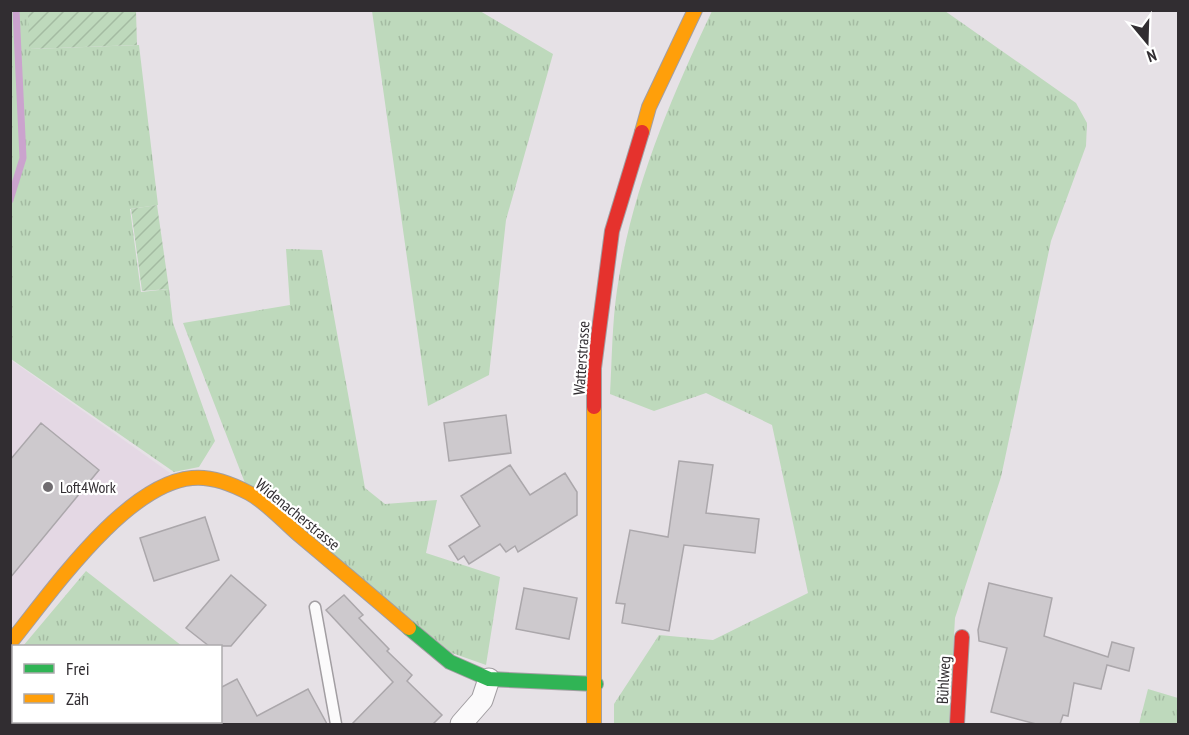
<svg xmlns="http://www.w3.org/2000/svg" width="1189" height="735" font-family="'PT Sans Narrow',sans-serif">
<style>
.built{fill:#e4d8e4}
.grass{fill:url(#grass-tufts)}
.garden{fill:url(#garden-furrows)}
.lines{fill:none;stroke-linecap:round;stroke-linejoin:round}
.stream{stroke:#cba3ce;stroke-width:7}
.building{fill:#cdc9cd;stroke:#aba7ab;stroke-width:1.5}
.lane-casing{stroke:#a29ea2;stroke-width:13}
.street-casing{stroke:#a29ea2;stroke-width:23}
.fast-casing{stroke:#a29ea2;stroke-width:16}
.slow-casing{stroke:#a29ea2;stroke-width:16}
.jam-casing{stroke:#a29ea2;stroke-width:16}
.lane{stroke:#fbfafb;stroke-width:10}
.street{stroke:#fbfafb;stroke-width:21}
.fast{stroke:#30b455;stroke-width:14}
.slow{stroke:#ff9f0a;stroke-width:14}
.jam{stroke:#e5322d;stroke-width:14}
.poi-dot{fill:#706c70;stroke:#fff;stroke-width:2}
.labels{text-anchor:middle;dominant-baseline:central;stroke-width:4.5;stroke-linejoin:round;paint-order:stroke}
.street-label{font-size:16px;fill:#312d31;stroke:#fff}
.poi-label{font-size:16px;fill:#312d31;stroke:#fff;text-anchor:start}
</style>
<defs>
<pattern id="grass-tufts" width="24" height="20" patternUnits="userSpaceOnUse" patternTransform="scale(1.5)"><rect width="24" height="20" fill="#bed9bc"/><path d="M3 7l-1-3M5 7V3M7 7l1-3M15 17l-1-3M17 17v-4M19 17l1-3" fill="none" stroke="#a4bba2"/></pattern>
<pattern id="garden-furrows" width="10" height="10" patternUnits="userSpaceOnUse" patternTransform="scale(1.5)"><rect width="10" height="10" fill="#bed9bc"/><path d="M-1 1l2-2M0 10L10 0M9 11l2-2" fill="none" stroke="#a4bba2"/></pattern>
</defs>
<rect width="100%" height="100%" fill="#e6e1e6"/>
<!-- built -->
<path class="built" d="M11,360l159,113 -159,154z"/>
<!-- grass -->
<path class="grass" d="M11,11h17l3,38 108,-4 19,160 -28,4 11,83 28,-3 4,34 42,118 -16,26 -25,5 -163,-113z
M372,11h108l73,43 -47,166 -17,155 -61,31z
M712,11h233l131,92 11,20 -1,23 -35,95 -50,236 -46,141 -6,106h-335v-20l45,-69 54,5 95,-47 -36,-168 -66,-32 -52,18 -44,-17c2,-34 2,-70 7,-104 14,-99 53,-190 95,-279z
M286,249l36,1 43,238 20,16 52,-4 -11,53 74,24 -14,88 -34,-12 -207,-170 -62,-160 107,-18z
M86,571l96,75h-159z
M13,657l1,64 -4,-2v-58z
M1148,689l30,9v26h-39z
M14,722h159l-2,2h-154z"/>
<!-- garden -->
<path class="garden" d="M28,11h108l1,34 -108,4z
M157,205l12,84 -27,2 -11,-82z"/>
<g class="lines">
<!-- stream -->
<path class="stream" d="M10,200l13,-42 -7,-148"/>
</g>
<!-- building -->
<path class="building" d="M506,415l5,38 -62,8 -5,-38z
M41,423l58,47 -89,108v-118z
M679,461l34,4 -7,48 53,6 -4,34 -71,-8 -15,86 -47,-8 3,-19 -9,-1 14,-73 38,7z
M510,465l20,30 35,-22 12,19v23l-59,37 -3,-6 -9,6 -6,-8 -31,20 -5,-8 -6,4 -9,-14 31,-20 -19,-30z
M205,517l14,43 -65,21 -14,-43z
M231,575l35,30 -35,41h-22l-23,-18z
M989,583l63,15 -8,38 64,21 4,-15 22,6 -5,23 -22,-6 -6,24 -27,-6 -6,33 -5,-1 -3,9h-24l-45,-12 16,-64 -28,-7 -1,-11z
M524,588l53,10 -8,41 -53,-10z
M344,595l19,20 -4,3 30,31 -2,2 25,24 -5,6 35,34 -9,9h-81l41,-42 -67,-72z
M237,679l20,37 51,-27 19,35h-107v-36z"/>
<g class="lines">
<!-- lane casing -->
<g class="lane-casing">
<path id="lane" d="M315,607l21,117"/>
</g>
<!-- street casing -->
<g class="street-casing">
<path id="street" d="M461,724l21,-24 7,-21"/>
</g>
<!-- fast casing -->
<g class="fast-casing">
<path id="fast" d="M409,628l41,34 39,17 107,5"/>
</g>
<!-- slow casing -->
<g class="slow-casing">
<path id="slow" d="M642,132l7,-25 46,-97
M594,407v317
M10,643c40,-49 115,-159 182,-165 19,-2 40,6 57,15 17,9 34,28 49,41 37,31 74,62 111,94"/>
</g>
<!-- jam casing -->
<g class="jam-casing">
<path id="jam" d="M594,407v-39l18,-137 30,-99
M957,724l5,-87"/>
</g>
<!-- lane -->
<use href="#lane" class="lane"/>
<!-- street -->
<use href="#street" class="street"/>
<!-- fast -->
<use href="#fast" class="fast"/>
<!-- slow -->
<use href="#slow" class="slow"/>
<!-- jam -->
<use href="#jam" class="jam"/>
</g>
<!-- markers -->
<circle class="poi-dot" cx="48" cy="487" r="6"/>
<g class="labels">
<!-- street labels -->
<g class="street-label">
<text transform="translate(581 358) rotate(-86)">Watterstrasse</text>
<text transform="translate(298 514) rotate(39)">Widenacherstrasse</text>
<text transform="translate(943 680) rotate(-87)">Bühlweg</text>
</g>
<!-- poi labels -->
<g class="poi-label">
<text x="60" y="487">Loft4Work</text>
</g>
</g>
<!-- border -->
<rect width="1189" height="735" fill="none" stroke="#312d31" stroke-width="24"/>
<!-- legend -->
<rect x="12" y="645" width="210" height="78" fill="#ffffff" stroke="#adabad" stroke-width="1.5"/>
<rect x="24" y="664" width="30" height="9" fill="#30b455" stroke="#adabad" stroke-width="1.5"/>
<text x="66" y="675" font-size="18" fill="#312d31">Frei</text>
<rect x="24" y="694" width="30" height="9" fill="#ff9f0a" stroke="#adabad" stroke-width="1.5"/>
<text x="66" y="705" font-size="18" fill="#312d31">Zäh</text>
<!-- north arrow -->
<g transform="translate(1147 42) rotate(161)" stroke="#ffffff" stroke-width="4.5" paint-order="stroke">
<path d="M0-4.5L10 22L0 15L-10 22Z" fill="#312d31"/>
<text y="-9" font-size="16" font-weight="bold" text-anchor="middle" fill="#312d31">N</text>
</g>
</svg>
